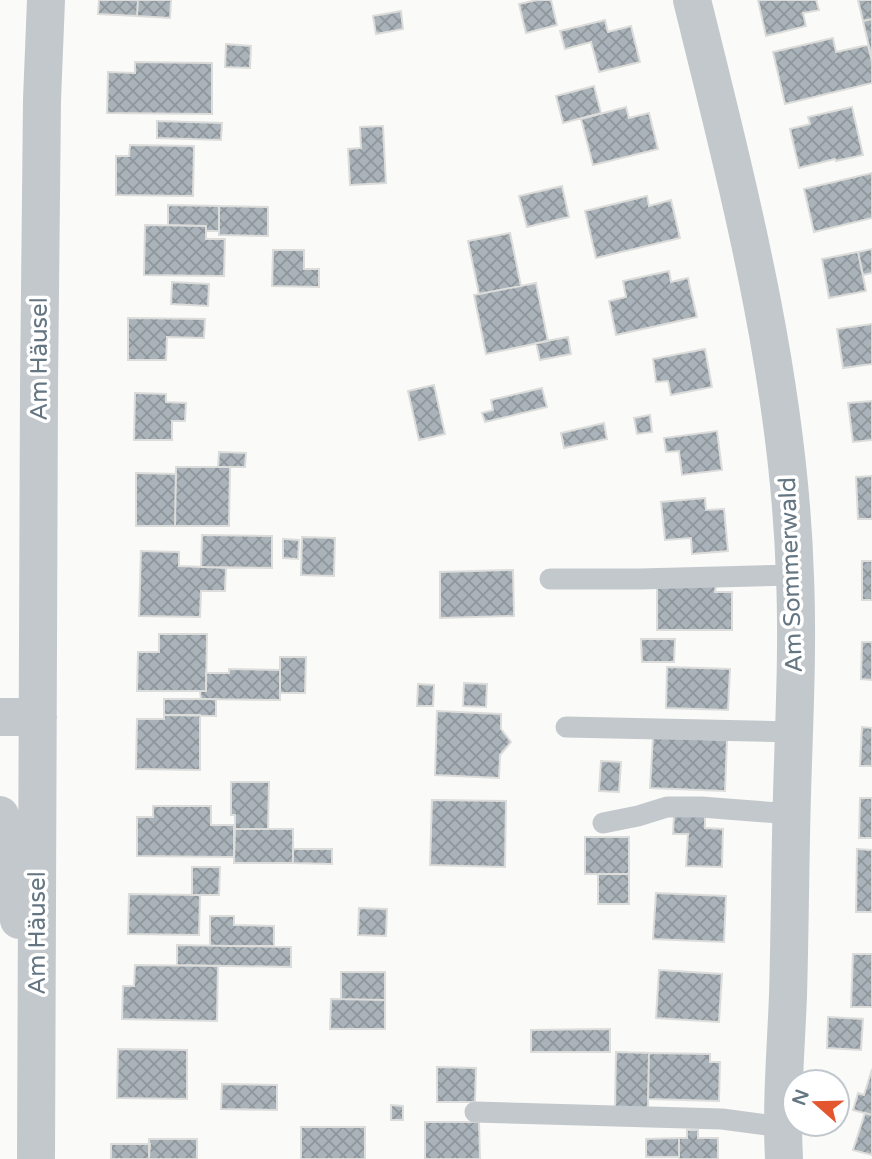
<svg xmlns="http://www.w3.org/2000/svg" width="872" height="1159" font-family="'Varela Round',sans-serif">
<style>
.building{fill:url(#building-cross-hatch);stroke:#dcdcda;stroke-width:2}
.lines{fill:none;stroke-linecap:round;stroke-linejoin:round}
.service{stroke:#c3c8cc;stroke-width:21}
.minor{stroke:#c3c8cc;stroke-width:38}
.labels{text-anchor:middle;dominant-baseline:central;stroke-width:7;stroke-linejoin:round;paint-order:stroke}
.street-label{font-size:24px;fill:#657683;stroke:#fff}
</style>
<defs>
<pattern id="building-cross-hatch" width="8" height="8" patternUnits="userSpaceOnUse" patternTransform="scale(1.75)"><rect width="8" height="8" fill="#aab3b9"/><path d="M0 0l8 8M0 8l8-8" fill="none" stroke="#8e969c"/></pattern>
</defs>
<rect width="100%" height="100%" fill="#fafaf8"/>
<!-- building -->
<path class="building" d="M99,0h39l-1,16 -39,-2z
M138,0h33l-1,18 -33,-2z
M537,0h14l6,25 -31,8 -7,-29z
M758,0h58l3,10 -16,3 3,13 -40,10z
M858,0h14v19l-9,2z
M401,11l2,18 -27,5 -3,-18z
M872,19v36h-1l-8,-34z
M605,20l3,12 23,-6 9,36 -41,10 -8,-30 -26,7 -5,-18z
M833,38l3,14 32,-7 4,17v21l-87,21 -12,-52z
M226,44l25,2 -1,22 -25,-1z
M135,62l77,1v51l-105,-1 1,-41 27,1z
M594,86l7,27 -38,10 -7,-27z
M626,107l3,11 20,-5 9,36 -65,16 -12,-46z
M852,107l11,48 -27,6 -1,-2 -36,9 -9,-39 20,-5 -2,-7z
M157,121l65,2 -1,17 -64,-2z
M383,126l3,57 -36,2 -2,-36 13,-1 -1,-21z
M130,145l64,1 -1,50 -77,-1v-39h13z
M872,173v45l-58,14 -10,-43z
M562,186l7,31 -42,10 -8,-31z
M647,196l2,10 22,-6 9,38 -84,20 -11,-47z
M168,205l51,1v25h-13v-5l-38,-1z
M219,206l49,1v29l-49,-1z
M145,225l61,1v13h19l-1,37 -80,-1z
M510,233l11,53 -42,8 -11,-53z
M872,249v24l-9,2 -5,-23z
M273,250h31v19h15v18l-47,-1z
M858,252l8,39 -37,7 -7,-39z
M669,271l2,11 17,-4 9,39 -81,18 -7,-34 17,-4 -3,-16z
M172,282l37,2 -1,22 -37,-2z
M536,283l12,58 -62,13 -12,-59z
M128,318l77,1 -1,19 -37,-1 -1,23h-38z
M872,324v40l-29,4 -6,-39z
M568,337l3,17 -31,6 -4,-17z
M705,349l7,38 -41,8 -3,-14 -12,1 -3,-23z
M434,385l11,49 -26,6 -11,-49z
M542,388l5,19 -62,15 -3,-9 11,-3 -2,-10z
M135,393l31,1v8l20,1 -1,18h-13v19h-38z
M872,401v39l-19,2 -5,-39z
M650,415l2,17 -15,2 -3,-16z
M604,423l3,16 -43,9 -3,-15z
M717,431l5,39 -40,5 -3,-24 -13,1 -2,-14z
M219,452l27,1 -1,14h-27z
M176,467h54l-1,59h-54z
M136,473l40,1 -1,52h-39z
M872,476v43h-14l-2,-42z
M705,498l1,12 18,-1 4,42 -36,3 -1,-16 -26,2 -4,-38z
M202,535l70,1v32l-71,-1z
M302,537l33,1 -1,38 -33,-1z
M283,539l16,1 -1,19 -15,-1z
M141,551l38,1v14l47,2 -1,23h-24l-1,26 -61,-1z
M862,561h10v39h-10z
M513,570l1,46 -74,2v-46z
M657,583h59l-1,9h17v38h-75z
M159,634h48l-1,57h-69l1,-39h21z
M641,639h34l-1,23h-32z
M862,642h10v38l-11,-1z
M280,657h26l-1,36h-25z
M667,667l63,2 -2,41 -62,-2z
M229,669l51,1v30l-79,-1 -1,-8h6v-18h23z
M464,683l23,1 -1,23 -23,-1z
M418,684l16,1 -1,21h-16z
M164,699h52v17l-52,-1z
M437,711l64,3v15l10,13 -11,13 -1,23 -64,-3z
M164,715h36v55l-64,-1 1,-50h27z
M862,727l10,1v38h-12z
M653,737l74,3 -2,51 -75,-3z
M601,761l20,1 -2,30 -20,-1z
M231,782h38l-1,47h-33v-14h-4z
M860,798h12v40h-13z
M432,800l74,1 -1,66 -75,-2z
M153,806h58v19h23v32l-97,-1v-39h16z
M674,814l31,2v12l18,1 -1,38 -36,-1 2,-32h-15z
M235,829h58v34h-59z
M585,837h44v37h-44z
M293,849h39v15l-39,-1z
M857,849l15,1v62h-16z
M192,867h28l-1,28h-27z
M598,874h31v30h-31z
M656,893l70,3 -2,46 -71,-3z
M129,894l71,1 -1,40 -71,-1z
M359,908l28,1 -1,27 -28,-1z
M210,916h24v9l40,1v20h-64z
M177,945l114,2v20l-114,-2z
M853,954h19v53h-21z
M135,965l83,1 -1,55 -95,-2 1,-33h11z
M659,970l63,4 -3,48 -63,-4z
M341,972h44v28l-44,-1z
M331,999l54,1v29h-55z
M828,1017l35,2 -2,31 -34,-2z
M610,1029v23h-79v-22z
M118,1049l69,1v49l-70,-1z
M616,1052l33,1 -1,55 -33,-1z
M649,1053l61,1v8h10l-1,39 -71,-2z
M437,1067l39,1 -1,34h-38z
M872,1069v46l-19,-5 5,-17 6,2z
M222,1084l55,1v25l-56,-1z
M391,1105l12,1v14h-12z
M865,1113l7,2v40l-19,-5z
M425,1122h54l1,37h-55z
M301,1127h64v32h-64z
M687,1130h11v8h20v21h-39v-21h8z
M679,1138v19h-33v-18z
M149,1139h48v20h-48z
M111,1144h39l-1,15h-38z"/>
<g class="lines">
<!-- service -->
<path class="service" d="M550,579h90l155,-4
M566,727l228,5
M603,823l35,-7 29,-9h34l91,7
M475,1112l247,7 60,8"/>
<!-- minor -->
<path class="minor" d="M692,0c47,190 97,380 103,577 3,73 -1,145 -3,218 -2,66 -2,133 -4,200 -2,54 -7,109 -4,164
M0,717h38
M0,815l19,105
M36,1159l3,-772 3,-287 4,-100"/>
</g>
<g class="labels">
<!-- street labels -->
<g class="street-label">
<text transform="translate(39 359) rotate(-90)">Am Häusel</text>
<text transform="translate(791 575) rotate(-92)">Am Sommerwald</text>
<text transform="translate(37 933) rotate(-90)">Am Häusel</text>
</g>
</g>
<!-- north arrow -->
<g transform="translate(816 1103) rotate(290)"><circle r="33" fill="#ffffff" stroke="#c1c8cd" stroke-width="2"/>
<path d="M0-5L12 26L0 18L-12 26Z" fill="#e4572e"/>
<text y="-10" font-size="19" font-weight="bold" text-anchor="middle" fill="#657683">N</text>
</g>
</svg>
